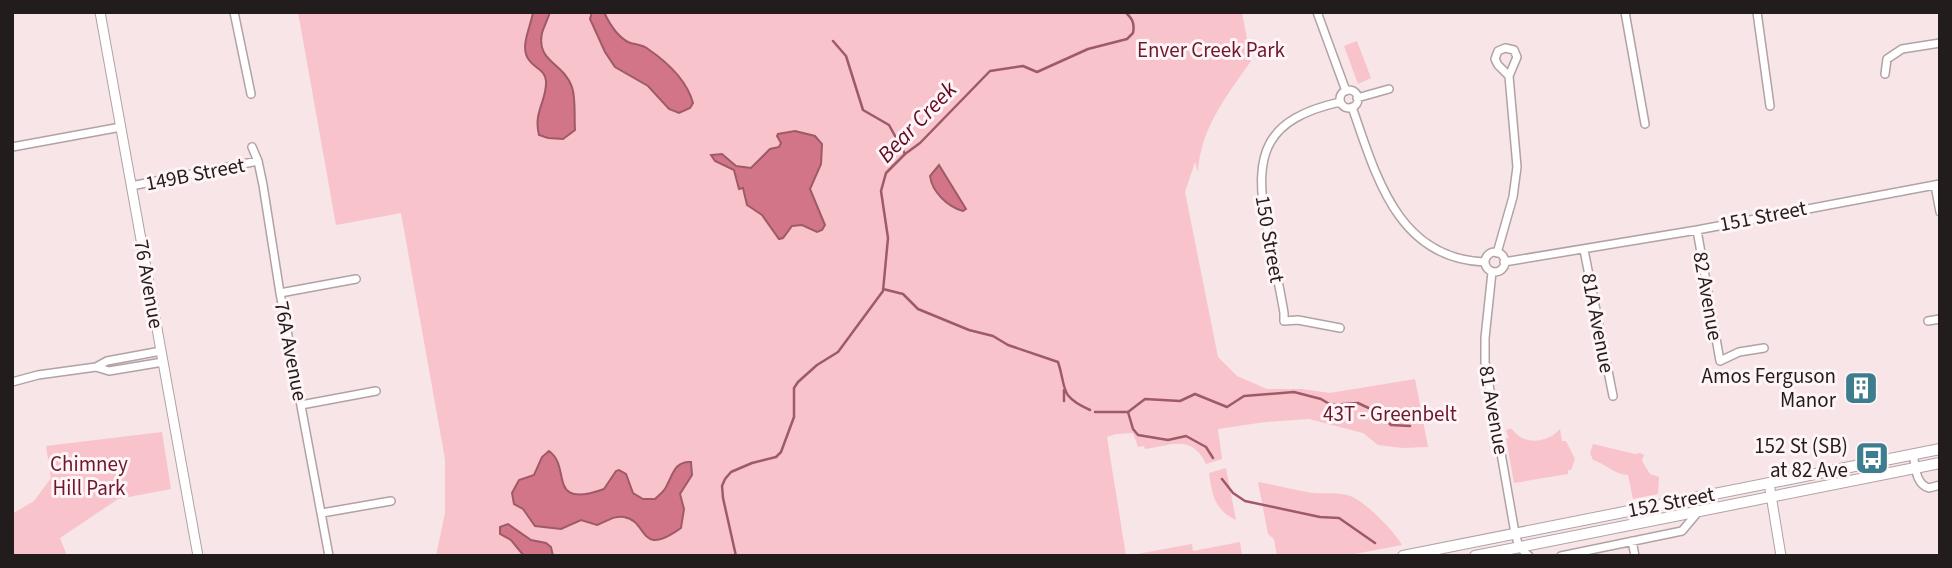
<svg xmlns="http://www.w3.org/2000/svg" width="1952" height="568" font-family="'Source Sans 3',sans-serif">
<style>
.green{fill:#f8c3cb}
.water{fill:#d37588;stroke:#9e5a68;stroke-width:2}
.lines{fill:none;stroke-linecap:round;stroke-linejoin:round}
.stream{stroke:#9e5a68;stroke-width:2.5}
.minor-casing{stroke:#b2a2a4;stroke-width:10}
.tertiary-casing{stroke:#b2a2a4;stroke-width:11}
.secondary-casing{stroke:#b2a2a4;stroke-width:12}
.minor{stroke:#fff;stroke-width:7}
.tertiary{stroke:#fff;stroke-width:9}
.secondary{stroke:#fff;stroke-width:10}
.labels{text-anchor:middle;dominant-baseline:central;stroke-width:6;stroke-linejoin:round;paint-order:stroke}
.park-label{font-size:21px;fill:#6d1831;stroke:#fff4f6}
.street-label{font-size:21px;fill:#221c1d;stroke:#fff4f6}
.poi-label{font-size:21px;fill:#221c1d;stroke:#fff4f6;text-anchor:end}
.water-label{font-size:23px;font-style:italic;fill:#610a28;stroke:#fff4f6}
</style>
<rect width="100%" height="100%" fill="#f7e5e7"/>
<!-- green -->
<path class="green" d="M298,12h944l9,49c-24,34 -51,68 -53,111l-3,-10 -10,30 33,165 19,19 30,13h35l28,4 85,-14 13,68 -25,1 -25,-3 -15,-12 -54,-14 -44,3 -47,7 4,30 -16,5c-14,-30 -34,-19 -61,-15l-1,-3 -6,1 -5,-14 -17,1 -9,3 19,119 66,-12 1,7 47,-9 2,14h-806l9,-43v-54l-44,-246 -65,12z
M1357,41l14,37 -13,6 -14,-38z
M1508,429h4c11,17 36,14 48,0l2,12h4l9,18 -4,11h-3v4l-54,9 -8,-45h3l-3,-7z
M162,432l9,57 -53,10 -58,39 7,18h-55v-42l22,-13 17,-23 -5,-32z
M1593,444l42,10 5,-1 4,2 -2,6 8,13 9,3 -1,17 -25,5 -5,-24c-13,0 -22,-11 -35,-15l-3,-7z
M1226,468l10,52c-22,-10 -24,-26 -27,-47z
M1258,482c17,3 32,7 49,10 13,3 30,-1 43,4 15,5 45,36 52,49l-58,11h-67l-3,-17 -6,-5z"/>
<!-- water -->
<path class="water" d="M533,12h17c-2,7 -6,14 -8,21 -6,29 21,29 30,54 4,12 2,30 3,43l-12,9 -15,-1 -9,-3c-6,-23 8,-34 7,-54 -1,-12 -11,-12 -17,-21 -10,-13 2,-33 4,-48z
M592,12h12c5,11 13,24 24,30 6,3 14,2 20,7 19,13 39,32 45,54l-3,5 -11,5 -10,-4 -21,-23 -33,-19 -10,-15 -15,-33z
M795,131l20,5 7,8 -1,20 -11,25 15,36 -3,5 -5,2 -15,-7 -10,1 -9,12 -4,1 -17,-24 -15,-10 -4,-17 -4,1 -5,-19 -19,-9 -4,-6 11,-1 14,12 15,2 19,-19 9,-2 2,-4 -4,-7 1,-2z
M939,165l27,44 -3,2c-15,-4 -31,-19 -33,-35z
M549,451c23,16 -3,59 55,38l12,-18 3,-1 7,4 7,19 10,6h12c4,-4 10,-8 12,-14 6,-11 8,-24 24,-23l1,13 -12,19 4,15 -3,19c-43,31 -32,-7 -57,-11 -10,-2 -18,5 -27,8l-16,-5 -20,9 -26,-3 -12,-17 -9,-5 -2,-11 7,-13 15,-5 8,-18z
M508,524l23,16 15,3 5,4 2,9h-29l-13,-16 -11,-6v-7z"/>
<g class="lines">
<!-- stream -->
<path class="stream" d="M833,41l13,15 17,54 26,15 16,29
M883,289l20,5 15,15 51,21 24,6 15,9 50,17c9,26 0,34 32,48
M1064,390v11
M1095,412h33l5,17 5,6 30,5 18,-4 20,11 7,11
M1128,412l17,-13 35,2 15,-7 32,13 17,-11 50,-4 27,7 10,6 27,-2 19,9 14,13 19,1
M1222,479l11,14 12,8 75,16 19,1 36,25
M736,556l-13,-58 -1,-12 3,-7 6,-7 21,-9 24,-6 5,-5 13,-35v-29l4,-6 19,-17 21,-13 45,-61 5,-53 -7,-47 5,-18 19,-19 15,-11 70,-72 33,-5 14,6 51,-23 39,-10 6,-6c2,-10 -1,-15 -8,-21"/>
<!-- minor casing -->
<g class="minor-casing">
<path id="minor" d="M234,12l17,82
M1317,12l29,79
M1625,12l20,112
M1757,12l13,94
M1885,74l2,-15 15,-10 38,-6
M1340 99a9 9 0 1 1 18 0a9 9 0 1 1-18 0Z
M1357,98l32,-9
M1352,107c24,68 45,152 133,155
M12,147l109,-20
M252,147l6,14 5,24 17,108 49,263
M1935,185l5,27
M131,186l127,-25
M1697,230l23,131 19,-9 25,-4
M1584,250l29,146
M1485 262a10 10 0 1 1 20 0a10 10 0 1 1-20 0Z
M1497,253l16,-56 4,-30 -8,-91 -11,-11 -3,-6 3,-8 7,-3 9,2 3,7 -8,19
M1504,262l193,-32 243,-46
M1492,272l-7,66v24l30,171 4,14 10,9
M280,293l76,-14
M1928,321l12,-2
M1340,328l-42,-8 -14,1v-8c-5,-30 -12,-60 -18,-90 -13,-71 0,-104 74,-121
M96,367l13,4 54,-9
M12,382l26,-7 58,-8 11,-6 54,-10
M301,405l75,-14
M1913,454c3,13 2,30 16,34l11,-3
M322,513l69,-12
M1632,541l3,15
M1561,556l121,-25 16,-19"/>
</g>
<!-- tertiary casing -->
<g class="tertiary-casing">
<path id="tertiary" d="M100,12l98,544
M1769,483l12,73"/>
</g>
<!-- secondary casing -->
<g class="secondary-casing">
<path id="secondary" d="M1403,556l537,-107
M1475,556l465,-93"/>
</g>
<!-- minor -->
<use href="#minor" class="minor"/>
<!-- tertiary -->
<use href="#tertiary" class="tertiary"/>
<!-- secondary -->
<use href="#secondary" class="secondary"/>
</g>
<!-- icons -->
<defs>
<g id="building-square" transform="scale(1.75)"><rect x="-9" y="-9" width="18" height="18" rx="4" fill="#3c7d8f" stroke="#fff4f6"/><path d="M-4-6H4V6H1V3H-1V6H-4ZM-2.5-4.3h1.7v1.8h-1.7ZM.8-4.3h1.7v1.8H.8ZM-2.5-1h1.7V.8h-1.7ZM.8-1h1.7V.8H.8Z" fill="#fff"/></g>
<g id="bus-square" transform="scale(1.75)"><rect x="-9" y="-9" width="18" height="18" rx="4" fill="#3c7d8f" stroke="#fff4f6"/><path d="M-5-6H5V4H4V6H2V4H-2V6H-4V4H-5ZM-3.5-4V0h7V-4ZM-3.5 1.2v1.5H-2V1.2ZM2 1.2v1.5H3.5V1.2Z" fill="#fff"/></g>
</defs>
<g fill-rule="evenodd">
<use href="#building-square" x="1861" y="388"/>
<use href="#bus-square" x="1872" y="458"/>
</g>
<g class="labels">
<!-- park labels -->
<g class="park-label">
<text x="1211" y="50">Enver Creek Park</text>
<text x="1390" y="414">43T - Greenbelt</text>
<text x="89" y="464">Chimney<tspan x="89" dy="24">Hill Park</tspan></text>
</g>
<!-- street labels -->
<g class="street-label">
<text transform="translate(195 174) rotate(-11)">149B Street</text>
<text transform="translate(1763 216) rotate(-11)">151 Street</text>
<text transform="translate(1270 239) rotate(80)">150 Street</text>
<text transform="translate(149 284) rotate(80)">76 Avenue</text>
<text transform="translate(1708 296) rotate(80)">82 Avenue</text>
<text transform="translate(1598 323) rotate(79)">81A Avenue</text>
<text transform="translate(291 351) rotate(79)">76A Avenue</text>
<text transform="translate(1494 410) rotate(80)">81 Avenue</text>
<text transform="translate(1671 502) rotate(-11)">152 Street</text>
</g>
<!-- poi labels -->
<g class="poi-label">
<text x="1836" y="376">Amos Ferguson<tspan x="1836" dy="24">Manor</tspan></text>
<text x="1848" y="446">152 St (SB)<tspan x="1848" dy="24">at 82 Ave</tspan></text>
</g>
<!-- water labels -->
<g class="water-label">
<text transform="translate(917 122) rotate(-46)">Bear Creek</text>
</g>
</g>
<!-- border -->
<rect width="1952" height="568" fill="none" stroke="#221c1d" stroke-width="28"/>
</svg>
